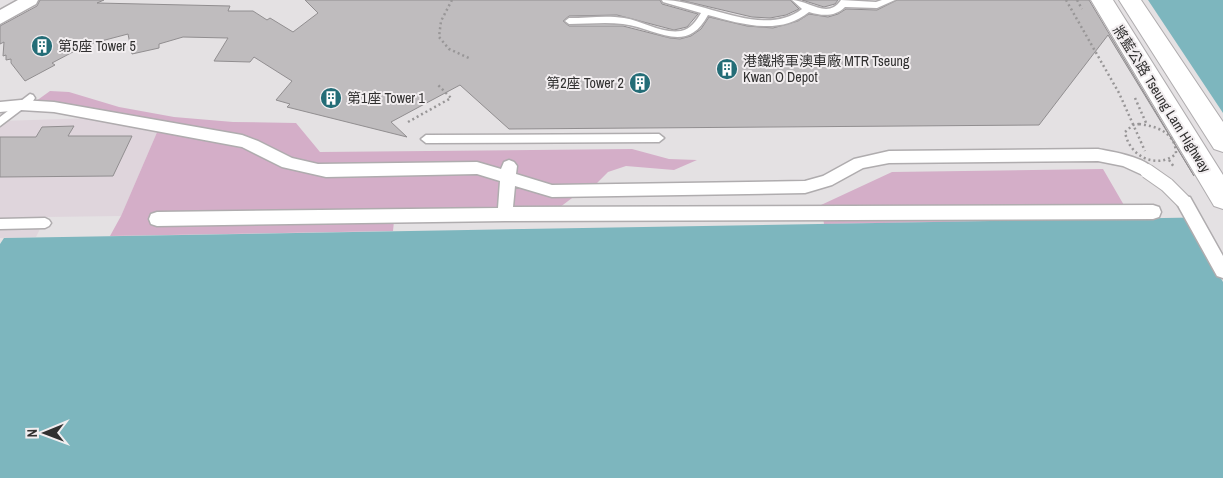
<svg xmlns="http://www.w3.org/2000/svg" width="1223" height="478" font-family="'Archivo Narrow','Noto Sans TC',sans-serif">
<style>
.built{fill:#dfd5dc}
.green{fill:#d4aec8}
.water{fill:#7db6be}
.pier{fill:#e4e1e3}
.building{fill:#bfbcbe;stroke:#918e90}
.lines{fill:none;stroke-linecap:round;stroke-linejoin:round}
.service-casing{stroke:#afacae;stroke-width:3}
.pedestrian-casing{stroke:#afacae;stroke-width:3}
.minor-casing{stroke:#afacae;stroke-width:3}
.primary-casing{stroke:#afacae;stroke-width:2}
.path{stroke:#989697;stroke-width:2.5;stroke-dasharray:2 3;stroke-linecap:butt}
.service{fill:#fff;fill-rule:evenodd}
.pedestrian{fill:#fff;fill-rule:evenodd}
.minor{fill:#fff;fill-rule:evenodd}
.primary{fill:#fff;fill-rule:evenodd}
.pedestrian-bridge-casing{stroke:#afacae;stroke-width:16;stroke-linecap:butt}
.path-bridge{stroke:#989697;stroke-width:2.5;stroke-dasharray:2 3;stroke-linecap:butt}
.pedestrian-bridge{stroke:#fff;stroke-width:14}
.labels{text-anchor:middle;dominant-baseline:central;stroke-width:4;stroke-linejoin:round;paint-order:stroke}
.poi-label{font-size:14px;fill:#313030;stroke:#f2eef0;text-anchor:start}
.street-label{font-size:14px;fill:#313030;stroke:#f2eef0}
</style>
<rect width="100%" height="100%" fill="#e4e1e3"/>
<!-- built -->
<path class="built" d="M94,118l64,12 -37,86 -75,1 -10,20 -36,1v-117z"/>
<!-- green -->
<path class="green" d="M50,91l19,1 50,15 55,10 59,5 63,1 24,29 312,-3 37,10 28,1 -23,10 -48,-4 -18,6 -14,14 -18,9 -33,25 -149,1 -1,10 -283,5 11,-20 37,-86 -111,-24 -12,5 -3,-3v-4z
M1103,169l29,50 -308,5 -3,-19 71,-33z"/>
<!-- water -->
<path class="water" d="M1148,0h75v113z
M1223,217v261h-1223v-234l4,-6z"/>
<!-- pier -->
<path class="pier" d="M1223,215v67l-38,-66z"/>
<!-- building -->
<path class="building" d="M40,0h64l-7,3 133,3 -2,5h25l14,9 3,-2 23,14 25,-19 -13,-13h355l2,4 36,10 -11,13 -13,3 -57,-15 -48,1 -6,5 6,5h54l47,12 10,1 11,-3 10,-7 8,-12 38,9 26,2 25,-7 11,-7 19,3 10,-3 8,-5 31,1 20,-10h192l105,176 -86,-141 -69,90 -530,4 -49,-44 -69,37 16,15 -120,-30 3,-3 -14,-4 16,-19 -38,-24 -4,5 -36,-1 14,-23 -45,-1 -24,7v4l-27,6 -4,-20 -42,11 -34,18 3,2 -30,16 -14,-18v-4l-5,1v-5l-3,1 1,-14 -4,2v-18l37,-20z
M680,0h110l9,9 -13,6 -16,3 -18,-1z
M802,0h36l-3,4 -11,3z
M74,126l-6,10h64l-19,40 -113,1v-40h36l6,-10z"/>
<g class="lines">
<!-- service casing -->
<g class="service-casing">
<path id="service" d="M662,0c43,0 101,39 140,9l-10,-9c16,0 36,20 49,0l35,2 6,-2h13l-18,8 -32,-1c-10,10 -23,9 -36,5 -29,24 -68,12 -101,3 -22,41 -51,13 -85,9 -18,-2 -36,0 -54,0l-4,-3 4,-3c18,0 37,-3 55,0 19,3 38,16 57,13 10,-2 15,-10 20,-18l-38,-11z
M30,94l3,1 2,3 -2,3 -33,25v-9z
M659,134l5,4 -5,4 -233,1 -5,-4 5,-4z
M45,218l4,2 2,3 -2,3 -4,2 -45,1v-10z"/>
</g>
<!-- pedestrian casing -->
<g class="pedestrian-casing">
<path id="pedestrian" d="M21,100l33,2 188,33 16,6 34,17 26,6 159,-2 24,7 3,-7 5,-2 5,2 3,4 -1,8 36,11 253,-4 18,-5 31,-17 35,-8 209,-2c15,3 49,8 57,22l-3,4 -5,2 -24,-11 -25,-5 -209,2 -26,5 -31,17 -27,8 -253,4 -37,-11 -2,21 640,-2 6,2 2,5 -2,5 -6,2 -648,2 -348,5 -6,-2 -2,-5 2,-5 6,-2 341,-4 2,-27 -23,-7 -151,3 -44,-10 -40,-20 -188,-35 -33,-2 -21,2v-10z
M1184,196l6,1 33,59v22l-6,-2 -41,-74 2,-5z"/>
</g>
<!-- minor casing -->
<g class="minor-casing">
<path id="minor" d="M18,0h20l-2,4 -36,20v-14z"/>
</g>
<!-- primary casing -->
<g class="primary-casing">
<path id="primary" d="M1091,0h22l110,175v34l-9,-3z
M1119,0h22l82,122v30l-9,-3z"/>
</g>
<!-- path -->
<path class="path" d="M1066,0l53,93 26,58
M1077,0l5,9
M1135,98l12,27
M408,122l43,-24 -13,-13
M1169,160l5,7"/>
<!-- service -->
<use href="#service" class="service"/>
<!-- pedestrian -->
<use href="#pedestrian" class="pedestrian"/>
<!-- minor -->
<use href="#minor" class="minor"/>
<!-- primary -->
<use href="#primary" class="primary"/>
<!-- pedestrian-bridge casing -->
<g class="pedestrian-bridge-casing">
<path id="pedestrian-bridge" d="M1147,171l20,14 17,17"/>
</g>
<!-- path-bridge -->
<path class="path-bridge" d="M452,0l-11,21 -2,16 10,12 22,10
M1139,124c18,2 37,9 37,30 -20,16 -47,2 -51,-22l8,-7z"/>
<!-- pedestrian-bridge -->
<use href="#pedestrian-bridge" class="pedestrian-bridge"/>
</g>
<!-- icons -->
<defs>
<g id="building-disc" transform="scale(1.125)"><circle r="9.5" fill="#246d77" stroke="#f2eef0"/><path d="M-4-6H4V6H1V3H-1V6H-4ZM-2.5-4.3h1.7v1.8h-1.7ZM.8-4.3h1.7v1.8H.8ZM-2.5-1h1.7V.8h-1.7ZM.8-1h1.7V.8H.8Z" fill="#fff"/></g>
</defs>
<g fill-rule="evenodd">
<use href="#building-disc" x="42" y="46"/>
<use href="#building-disc" x="727" y="69"/>
<use href="#building-disc" x="640" y="83"/>
<use href="#building-disc" x="331" y="98"/>
</g>
<g class="labels">
<!-- poi labels -->
<g class="poi-label">
<text x="58" y="46">第5座 Tower 5</text>
<text x="743" y="61">港鐵將軍澳車廠 MTR Tseung<tspan x="743" dy="16">Kwan O Depot</tspan></text>
<text x="624" y="83" text-anchor="end">第2座 Tower 2</text>
<text x="347" y="98">第1座 Tower 1</text>
</g>
<!-- street labels -->
<g class="street-label">
<text transform="translate(1162 99) rotate(58)">將藍公路 Tseung Lam Highway</text>
</g>
</g>
<!-- north arrow -->
<g transform="translate(45 433) rotate(269)" stroke="#f2eef0" stroke-width="4" paint-order="stroke">
<path d="M0-4L9 19L0 12L-9 19Z" fill="#313030"/>
<text y="-8" font-size="14" font-weight="bold" text-anchor="middle" fill="#313030">N</text>
</g>
</svg>
